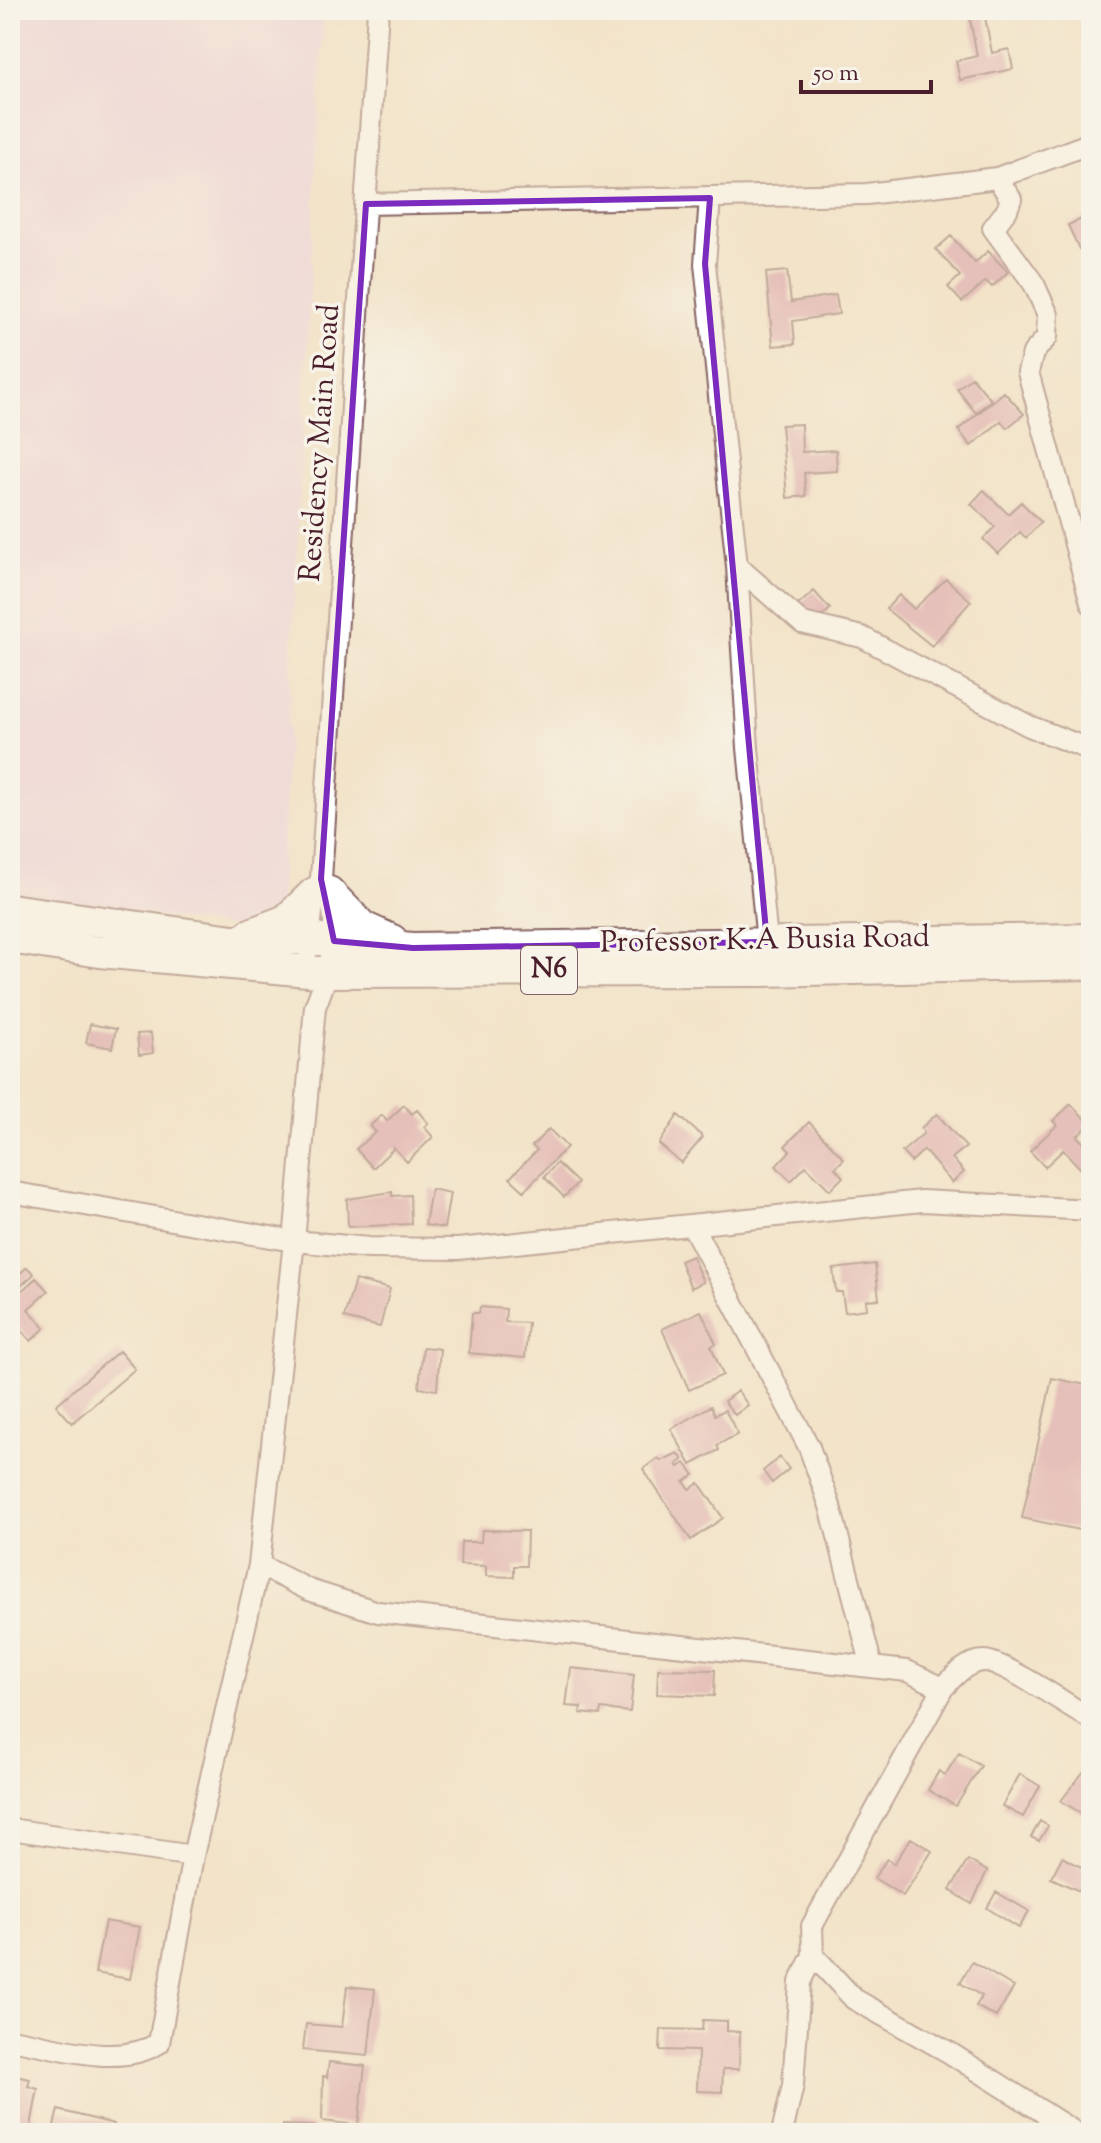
<svg xmlns="http://www.w3.org/2000/svg" width="1101" height="2143" font-family="'Sorts Mill Goudy',serif">
<style>
.built{fill:#edd0e8}
.building{fill:#d694a8}
.lines{fill:none;stroke-linecap:round;stroke-linejoin:round}
.minor-casing{stroke:#856462;stroke-width:24}
.primary-casing{stroke:#856462;stroke-width:34}
.minor{stroke:#fff;stroke-width:20}
.primary{stroke:#fff;stroke-width:30}
.marked{fill:none;stroke:#7b2cbf;stroke-width:6;stroke-linejoin:round}
.labels{text-anchor:middle;dominant-baseline:central;stroke-width:7;stroke-linejoin:round;paint-order:stroke}
.shield{fill:#f7f3e8;stroke:#7e5f64;stroke-width:2}
.shield-label{font-size:28px;font-weight:bold;fill:#4a1f2b}
.street-label{font-size:30px;fill:#4a1f2b;stroke:#f7f3e8}
</style>
<rect width="100%" height="100%" fill="#f7f3e8"/>
<filter id="ink" filterUnits="userSpaceOnUse"><feTurbulence type="fractalNoise" baseFrequency=".0125" numOctaves="2"/><feDisplacementMap in="SourceGraphic" scale="16" xChannelSelector="R" yChannelSelector="G"/><feConvolveMatrix kernelMatrix="1 2 1 2 8 2 1 2 1" color-interpolation-filters="sRGB"/></filter>
<filter id="wash" filterUnits="userSpaceOnUse"><feTurbulence type="fractalNoise" baseFrequency=".006" numOctaves="4" result="noise"/><feDisplacementMap in="SourceGraphic" scale="32" xChannelSelector="R" yChannelSelector="G"/><feGaussianBlur stdDeviation="1.8" result="paint"/><feColorMatrix in="noise" values="0 0 0 0 0 0 0 0 0 0 0 0 0 0 0 0 0 1.4 0 .05"/><feComposite in="paint" operator="in"/></filter>
<g filter="url(#wash)">
<rect width="100%" height="100%" fill="#f2e3c9"/>
<!-- built -->
<path class="built" d="M10,10h314l-46,923 -268,-36z"/>
<g id="blocks">
<!-- building -->
<path class="building" d="M985,17l7,36 17,-4 4,20 -53,11 -4,-19 21,-5 -7,-37z
M1091,215v37l-5,2 -3,-7 -4,2 -11,-24z
M951,236l24,27 13,-12 20,21 -16,15 -6,-6 -24,21 -14,-15 12,-11 -24,-27z
M787,271l4,31 45,-7 3,19 -46,7 2,23 -22,2 -7,-73z
M972,377l19,23 -15,13 -19,-24z
M1004,392l20,22 -17,14 -6,-7 -30,25 -13,-16z
M801,424l1,28 34,-2 1,21 -33,2 2,23 -19,2 -6,-73z
M984,490l24,24 13,-12 20,20 -15,16 -6,-6 -22,22 -15,-15 12,-12 -24,-23z
M946,579l25,22 -39,45 -46,-37 13,-14 15,14z
M814,591l16,18 -17,16 -16,-19z
M90,1024l26,5 -4,19 -26,-5z
M151,1033l2,20 -14,2 -2,-21z
M1071,1104l19,20 -13,12 14,15v15l-7,6 -21,-22 -18,17 -15,-16 27,-26 -4,-4z
M404,1105l8,9 5,-4 11,13 -4,4 9,10 -26,25 -13,-14 -21,20 -17,-19 20,-17 -6,-6 12,-11 5,6z
M937,1114l29,33 -14,11 12,14 -12,11 -28,-33 -13,12 -9,-10 22,-19 -3,-5z
M678,1115l25,22 -22,26 -22,-19z
M809,1122l35,37 -9,9 8,9 -13,13 -24,-24 -15,15 -15,-15 14,-15 -5,-5z
M549,1129l18,18 -43,44 -14,-13 27,-28 -5,-4z
M557,1163l21,20 -14,14 -20,-20z
M431,1189l19,4 -6,35 -19,-3z
M392,1192v4l18,-1 1,29 -63,3 -1,-28z
M692,1256l11,26 -12,6 -11,-27z
M875,1264l4,35 -13,1 1,9 -22,3 -3,-20h-6l-3,-23z
M10,1265l8,10 9,-8 7,7 -24,22z
M36,1278l12,13 -20,18 17,19 -14,13 -21,-23v-17z
M355,1280l35,9 -10,38 -36,-9z
M480,1307l26,2 -1,13 23,1 -3,35 -56,-5 3,-40h7z
M701,1311l15,33 -5,2 12,29 -34,15 -27,-61z
M423,1347l17,2 -3,41 -18,-2z
M119,1351l16,18 -63,54 -16,-18z
M1052,1378l39,8 -2,146 -67,-14z
M738,1391l10,14 -13,10 -11,-14z
M711,1406l4,9 10,-5 13,24 -21,11 2,5 -28,15 -20,-36z
M678,1453l5,7 -6,4 2,3 6,-4 9,12 -10,7 6,7 9,-6 24,35 -32,22 -48,-71 15,-11 3,3z
M780,1457l9,12 -17,14 -9,-12z
M482,1530l45,1 -1,35h-12v11l-28,-1v-10l-26,-1 1,-23h20z
M571,1668l63,7 -4,37 -29,-3 -1,6 -20,-2 1,-6 -15,-1z
M658,1669l57,1 -1,26 -57,-2z
M959,1753l22,13 -25,40 -28,-16 11,-19 6,4z
M1084,1771l7,4v44l-30,-18z
M1020,1774l20,12 -17,31 -21,-11z
M1040,1821l8,5 -9,15 -8,-4z
M911,1838l21,13 -29,45 -29,-18 13,-19 7,5z
M1062,1857l29,15 -5,22 -35,-16z
M968,1860l19,11 -15,33 -22,-14z
M996,1892l33,19 -10,17 -32,-20z
M105,1921l35,6 -10,52 -35,-6z
M972,1962l42,25 -18,30 -20,-11 6,-10 -22,-13z
M347,1986l28,3 -7,67 -65,-6 3,-26 36,3z
M703,2020l24,1v10l13,1 -1,37h-16l-1,23 -25,-1 1,-40 -38,-1 1,-21 41,1z
M329,2062l36,4 -7,59 -36,-4 1,-45 4,1z
M10,2075l20,4 -2,7 10,3 -8,42 -20,-4z
M58,2110l56,14 -2,9h-60z
M283,2125l30,1v7h-30z"/>
</g>
</g>
<g filter="url(#ink)">
<use href="#blocks" fill-opacity="0" stroke="#856462" stroke-width="2"/>
<g class="lines">
<!-- minor casing -->
<g class="minor-casing">
<path id="minor" d="M997,178l14,21 -4,11 -14,18 41,56 14,31 -1,22 -14,16 -5,19 63,231
M710,198l-5,66 32,302 11,182 19,194
M366,204l501,-10 130,-16 94,-35
M737,566l65,57 60,14 167,89 62,24
M321,879c25,40 10,88 -6,128l-21,234 75,7 89,1 464,-48 169,9
M308,950l6,-57 7,-14 57,-869
M10,1192l284,49 -35,324 50,25 69,22 529,59 36,17c10,-11 24,-27 41,-27 19,0 87,46 107,58
M692,1225l117,222 21,59 42,161
M943,1688l-131,238 1,29 41,44 96,54 126,80
M10,1829l183,27
M10,2039c45,7 107,30 149,4l34,-187 66,-291
M782,2133l11,-48 7,-103 13,-27"/>
</g>
<!-- primary casing -->
<g class="primary-casing">
<path id="primary" d="M329,892l34,35 29,13
M10,909l223,31 76,-1 104,9 678,-9
M250,934l36,-14 28,-27
M10,938l90,14 219,20 443,-1 329,-7"/>
</g>
<!-- minor -->
<use href="#minor" class="minor"/>
<!-- primary -->
<use href="#primary" class="primary"/>
</g>
</g>
<!-- marked area -->
<path d="M0 0H1101V2143H0ZM710,198l-5,66 62,678 -354,6 -79,-7 -13,-62 45,-675z" fill="#f2e3c9" fill-opacity=".55" fill-rule="evenodd"/>
<path class="marked" d="M710,198l-5,66 62,678 -354,6 -79,-7 -13,-62 45,-675z"/>
<g class="labels">
<!-- shield labels -->
<rect class="shield" x="521" y="946" width="56" height="48" rx="6"/>
<g class="shield-label">
<text x="549" y="970">N6</text>
</g>
<!-- street labels -->
<g class="street-label">
<text transform="translate(321 443) rotate(-86)">Residency Main Road</text>
<text transform="translate(765 941) rotate(-1)">Professor K.A Busia Road</text>
</g>
</g>
<!-- margin -->
<rect width="1101" height="2143" fill="none" stroke="#f7f3e8" stroke-width="40"/>
<!-- scale -->
<path d="M801 80v12h130v-12" fill="none" stroke="#4a1f2b" stroke-width="4"/>
<text x="813" y="80" font-size="24" fill="#4a1f2b" stroke="#f7f3e8" stroke-width="6" paint-order="stroke">50 m</text>
</svg>
